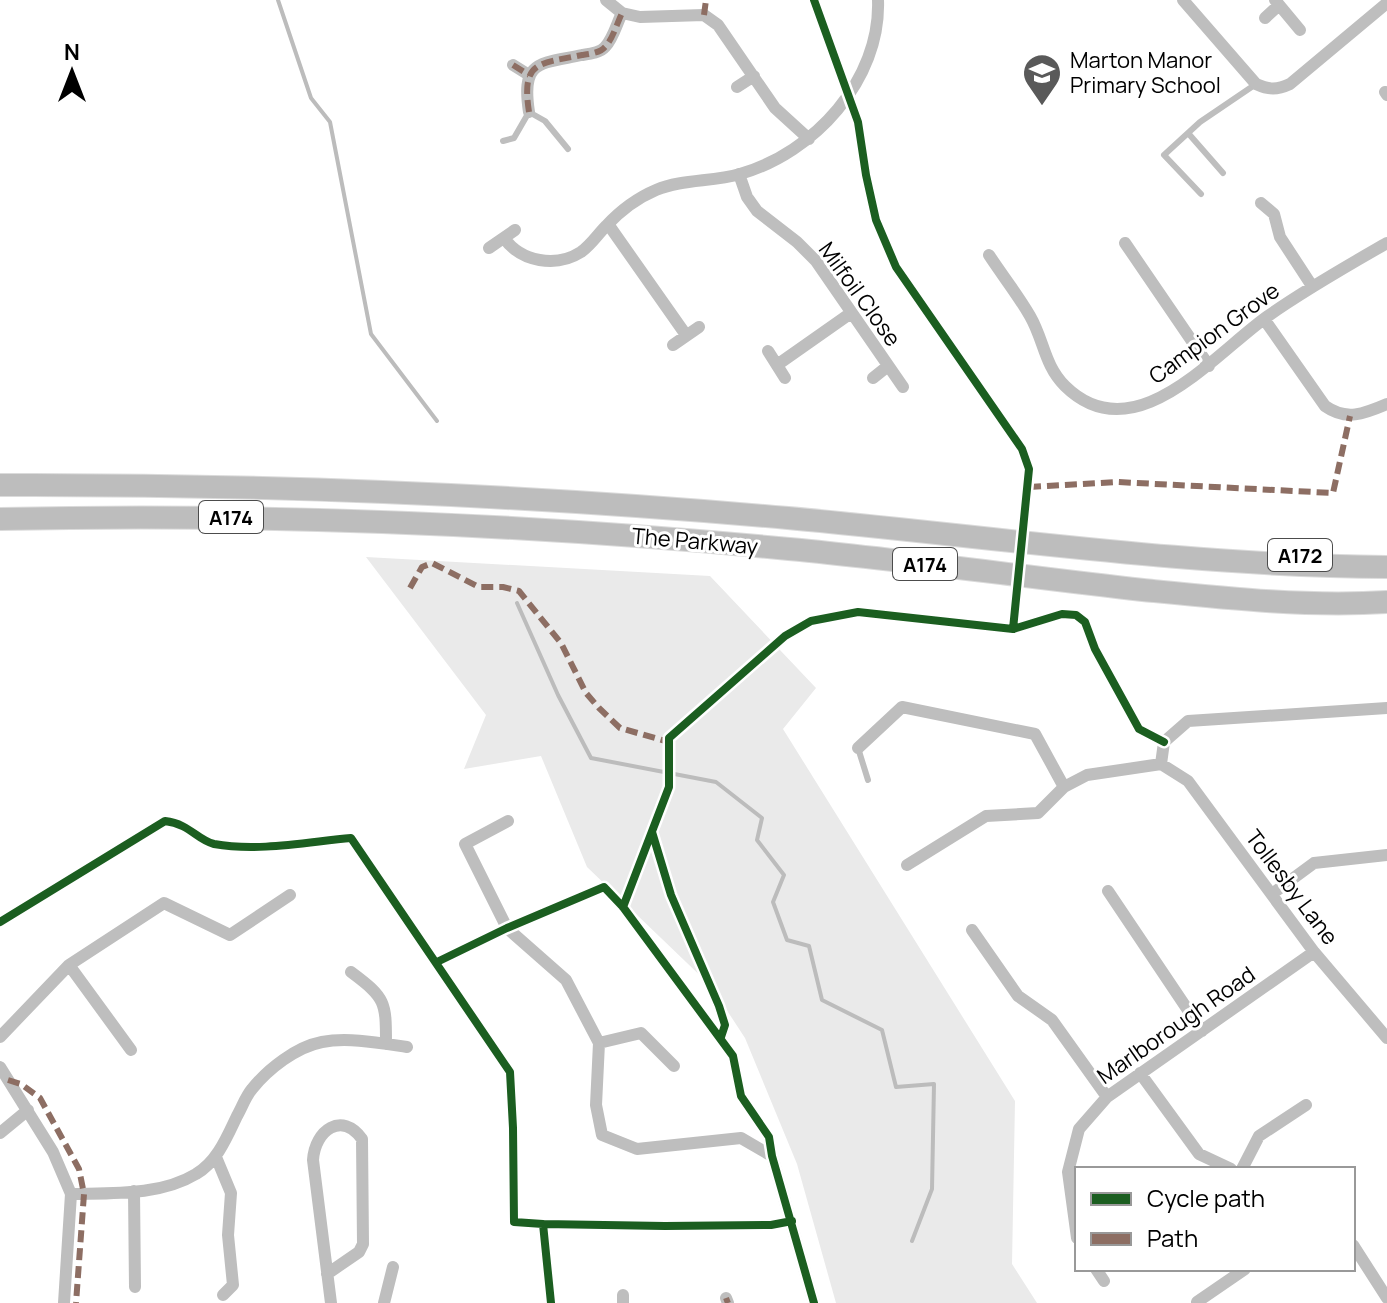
<svg xmlns="http://www.w3.org/2000/svg" width="1387" height="1303" font-family="Manrope,sans-serif">
<style>
.green{fill:#eaeaea}
.lines{fill:none;stroke-linecap:round;stroke-linejoin:round}
.stream{stroke:#bcbcbc;stroke-width:4}
.highway-casing{stroke:#dbdbdb;stroke-width:24}
.lane{stroke:#bebebe;stroke-width:6}
.street{stroke:#bebebe;stroke-width:12}
.highway{stroke:#bdbdbd;stroke-width:22}
.quiet{stroke:#8d6e63;stroke-width:6;stroke-dasharray:12 6;stroke-linecap:butt}
.cycleway-casing{stroke:#fff;stroke-width:13}
.cycleway{stroke:#1b5e20;stroke-width:8}
.labels{text-anchor:middle;dominant-baseline:central;stroke-width:6;stroke-linejoin:round;paint-order:stroke}
.shield{fill:#fff;stroke:#4c4c4c;stroke-width:2}
.shield-label{font-size:20px;font-weight:bold;fill:#000}
.poi-label{font-size:22px;fill:#000;stroke:#fff;text-anchor:start}
.street-label{font-size:22px;fill:#000;stroke:#fff}
</style>
<rect width="100%" height="100%" fill="#fff"/>
<!-- green -->
<path class="green" d="M366,557l344,19 106,112 -33,41 232,372 -3,163 25,39h-201l-39,-139 -52,-126 -34,-52 -124,-119 -46,-111 -77,13 22,-54z"/>
<g class="lines">
<!-- stream -->
<path class="stream" d="M278,0l33,98 19,24 41,212 66,87
M517,603l41,92 33,63 125,24 46,36 -5,22 27,35 -11,27 14,38 22,6 13,54 60,30 14,57 38,-3 -2,105 -20,52"/>
<!-- highway casing -->
<g class="highway-casing">
<path id="highway" d="M0,485c264,-1 526,10 788,33 199,18 399,48 599,49
M0,519c264,-6 526,5 789,30 118,11 236,28 354,41 80,8 163,17 244,12"/>
</g>
<!-- lane -->
<path class="lane" d="M1188,133l35,40
M503,141l11,-3 15,-26 16,9 23,28
M1201,194l-37,-39 36,-33 56,-38
M858,748l10,32"/>
<!-- street -->
<path class="street" d="M606,0l16,13 18,4 64,-2 14,10 57,83 34,31
M1183,0l73,84c13,6 21,6 34,0l97,-81
M1275,0l25,30
M1265,18l14,-13
M513,65l16,10
M737,87l17,-11
M1385,92l2,3
M529,112c-8,-52 10,-48 53,-57 7,-1 18,-2 23,-8 8,-8 12,-24 17,-34
M739,174l8,23 10,14 40,31 19,19 87,126
M1261,203l13,11 6,23 32,49
M608,224l78,111
M504,238c17,24 52,30 77,14 10,-7 17,-18 25,-26 14,-15 31,-28 50,-36 26,-11 56,-8 84,-16 74,-21 141,-94 138,-174
M1125,243l84,123
M489,248l26,-18
M989,255c13,20 29,40 41,61 14,24 14,49 35,70 69,68 149,-32 203,-70 38,-27 79,-50 119,-73
M1264,319l61,87c21,15 39,8 62,-2
M673,345l26,-18
M768,351l17,27
M777,365l74,-52
M873,378l15,-12
M858,748l44,-41 133,27 29,53
M1161,764l27,17 126,171 73,86
M1161,764l3,-22 24,-21 199,-13
M508,821l-43,23 42,84 59,52 33,63 -3,62 6,30 35,14 104,-11 31,18 42,147
M907,865l79,-49 52,-3 26,-26 23,-12 74,-11
M1108,891l94,140
M1272,894l42,-31 73,-8
M972,930l46,66 34,24 55,77
M69,965l62,85
M351,972c35,26 35,30 35,72
M0,1037l69,-72 95,-62 66,32 60,-40
M599,1043l42,-10 33,33
M0,1067l53,85 18,42 -7,109
M1140,1073l59,81 32,15
M0,1133l28,-23
M216,1157l15,36 -3,42 5,50 -10,10
M1242,1169l17,-33 47,-31
M134,1191l1,96
M71,1194c40,-1 89,2 125,-20 21,-12 31,-37 41,-58 5,-9 9,-20 15,-27 16,-20 44,-42 70,-47 26,-5 58,1 85,5
M1077,1238l-9,-66 11,-43 28,-32 207,-145
M1353,1245l34,53
M1096,1269l8,12
M327,1274l32,-22 4,-8 -1,-105c-20,-28 -47,-9 -49,21l18,143
M623,1295v8
M726,1298l2,5
M1197,1302l48,-33
M384,1303l9,-36"/>
<!-- highway -->
<use href="#highway" class="highway"/>
<!-- quiet -->
<path class="quiet" d="M704,15l2,-15
M513,65l16,10
M529,112c-8,-52 10,-48 53,-57 7,-1 18,-2 23,-8 8,-8 12,-24 17,-34
M1029,487l88,-5 216,11 17,-77
M410,588l12,-21 10,-4 47,24h24l16,4 42,52 25,50 13,15 21,20 49,14
M8,1080l13,4 19,14 39,71 5,25 -8,109
M726,1298l2,5"/>
<!-- cycleway casing -->
<g class="cycleway-casing">
<path id="cycleway" d="M814,0l44,122 8,53 10,45 20,47 126,182 7,20 -16,160
M652,832l19,63 48,111 6,19 -4,12
M623,907l46,-120v-49l116,-102 26,-15 47,-9 155,17 49,-15 14,1 9,7 10,27 44,80 25,13
M0,922l165,-101c25,3 32,19 49,23 44,8 93,-2 137,-6l159,234 3,56 1,94 29,2 8,79
M437,962l70,-34 97,-41 19,20 110,149 8,40 28,41 3,19 42,147
M543,1224l122,2 106,-1 21,-4"/>
</g>
<!-- cycleway -->
<use href="#cycleway" class="cycleway"/>
</g>
<!-- icons -->
<defs>
<g id="school-pin" transform="scale(2)"><path d="M0 17L-7.5 6A9.5 9.5 0 1 1 7.5 6Z" fill="#595959" stroke="#fff"/><path d="M0-5L7-2L0 1L-7-2ZM-4 1L0 2.5L4 1V4Q0 6-4 4Z" fill="#fff"/></g>
</defs>
<g fill-rule="evenodd">
<use href="#school-pin" x="1042" y="73"/>
</g>
<g class="labels">
<!-- shield labels -->
<g class="shield">
<rect x="199" y="501" width="64" height="32" rx="6"/>
<rect x="1268" y="539" width="64" height="32" rx="6"/>
<rect x="893" y="548" width="64" height="32" rx="6"/>
</g>
<g class="shield-label">
<text x="231" y="517">A174</text>
<text x="1300" y="555">A172</text>
<text x="925" y="564">A174</text>
</g>
<!-- poi labels -->
<g class="poi-label">
<text x="1070" y="60">Marton Manor<tspan x="1070" dy="25">Primary School</tspan></text>
</g>
<!-- street labels -->
<g class="street-label">
<text transform="translate(860 294) rotate(54)">Milfoil Close</text>
<text transform="translate(1214 333) rotate(-36)">Campion Grove</text>
<text transform="translate(695 541) rotate(5)">The Parkway</text>
<text transform="translate(1292 887) rotate(53)">Tollesby Lane</text>
<text transform="translate(1176 1025) rotate(-35)">Marlborough Road</text>
</g>
</g>
<!-- legend -->
<rect x="1075" y="1167" width="280" height="104" fill="#ffffff" stroke="#999999" stroke-width="2"/>
<rect x="1091" y="1193" width="40" height="12" fill="#1b5e20" stroke="#999999" stroke-width="2"/>
<text x="1147" y="1207" font-size="24" fill="#000000">Cycle path</text>
<rect x="1091" y="1233" width="40" height="12" fill="#8d6e63" stroke="#999999" stroke-width="2"/>
<text x="1147" y="1247" font-size="24" fill="#000000">Path</text>
<!-- north arrow -->
<g transform="translate(72 72)" stroke="#ffffff" stroke-width="6" paint-order="stroke">
<path d="M0-6L14 30L0 20L-14 30Z" fill="#000000"/>
<text y="-12" font-size="22" font-weight="bold" text-anchor="middle" fill="#000000">N</text>
</g>
</svg>
